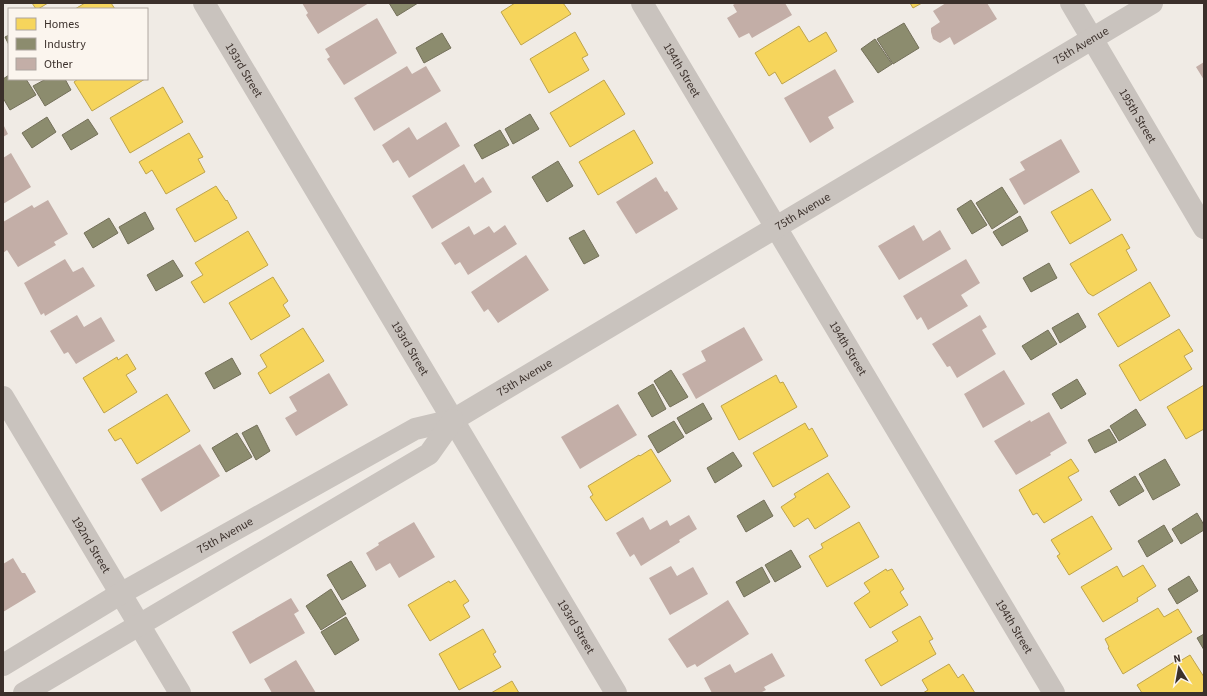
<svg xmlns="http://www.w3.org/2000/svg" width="1207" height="696" font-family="'Source Sans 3',sans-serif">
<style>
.homes{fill:#f6d55c;stroke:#bea44d}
.industry{fill:#8c8c6e;stroke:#74705a}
.building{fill:#c3aea7}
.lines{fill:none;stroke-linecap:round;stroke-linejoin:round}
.street{stroke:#c9c3be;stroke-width:22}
.labels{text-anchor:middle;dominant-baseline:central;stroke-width:4;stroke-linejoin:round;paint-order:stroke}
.street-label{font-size:12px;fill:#3b302b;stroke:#fbf5ee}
</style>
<rect width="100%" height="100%" fill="#f0ebe5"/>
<!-- homes -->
<path class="homes" d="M32,3h16l-10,6h-2z
M85,3h26l4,6h-40z
M515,3h48l8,11 -50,31 -20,-33z
M910,3h12l-9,5z
M799,26l10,16 17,-10 11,19 -55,33 -7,-12 -6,4 -14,-23z
M575,32l13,23 -6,3 7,12 -40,23 -19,-34z
M78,79h67l-53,32 -18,-29z
M604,80l21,34 -55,33 -20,-34z
M163,87l20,35 -53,31 -20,-35z
M634,130l19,33 -55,32 -19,-33z
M189,133l14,24 -5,2 7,13 -39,22 -14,-24 -6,4 -7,-12z
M216,186l10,15 1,-1 10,18 -42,24 -19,-33z
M1092,189l19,31 -41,24 -19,-32z
M248,231l20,34 -64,38 -13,-21 12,-7 -8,-12z
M1122,234l8,14 -4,2 11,20 -44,26 -5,-3 -18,-29z
M273,277l15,24 -5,4 7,11 -39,24 -22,-37z
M1150,282l20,34 -52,31 -20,-33z
M303,328l21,33 -54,33 -12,-21 9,-6 -7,-12z
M1179,329l14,22 -9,5 8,13 -52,32 -21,-36z
M127,354l9,15 -10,6 11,17 -33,21 -21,-35 34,-21 1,3z
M776,375l4,8 3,-1 14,25 -58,33 -18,-34z
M1204,385v44l-18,10 -19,-32z
M167,394l23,37 -53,33 -16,-26 -6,3 -7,-11z
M805,423l4,7 3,-2 16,28 -55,31 -20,-34z
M651,449l20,32 -65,40 -16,-24 3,-2 -5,-9 51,-31 1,1z
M1071,459l8,12 -11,6 14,23 -38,23 -7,-10 -4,2 -14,-25z
M828,473l22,34 -35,22 -7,-11 -14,9 -13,-20 15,-10 -2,-3z
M1092,516l20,33 -43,26 -12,-19 3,-2 -9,-14z
M859,522l20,35 -52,30 -18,-31 14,-8 -2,-4z
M1143,565l13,21 -19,12 1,3 -35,21 -22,-35 36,-21 6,11z
M886,569l1,2 5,-2 12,20 -4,3 8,13 -38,23 -16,-25 16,-11 -6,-9z
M455,580l14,21 -6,4 7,12 -40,24 -22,-36 41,-24 1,2z
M1158,608l6,9 14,-8 14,23 -69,42 -15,-26 1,-1 -4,-8z
M920,616l13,23 -4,2 7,13 -55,32 -16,-26 33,-19 -6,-9z
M483,629l13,23 -3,2 8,13 -42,23 -20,-36z
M1190,655l14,22v14l-3,2h-59l-5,-8 37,-23 1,2z
M949,664l9,14 5,-4 12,19h-52l5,-3 -6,-10z
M512,681l7,12h-28z"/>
<!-- industry -->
<path class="industry" d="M389,3h29l-21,13z
M904,23l15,25 -26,16 -16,-25z
M442,33l9,15 -27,15 -8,-15z
M9,35v10l-4,-8z
M875,39l17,25 -14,9 -17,-24z
M9,75v4h17l10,16 -26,15 -7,-12v-19z
M46,79h19l6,11 -26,16 -12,-20z
M530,114l9,15 -26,15 -8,-15z
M47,117l9,15 -24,16 -10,-15z
M88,119l10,15 -27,16 -9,-15z
M500,130l9,15 -27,14 -8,-14z
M558,161l15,25 -26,16 -15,-25z
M1002,187l16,25 -26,17 -16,-26z
M971,200l16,25 -15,9 -15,-25z
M145,212l9,17 -26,15 -9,-17z
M1020,216l8,15 -26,15 -9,-14z
M109,218l9,15 -25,15 -9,-15z
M584,230l15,26 -15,8 -15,-26z
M173,260l10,16 -27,15 -9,-16z
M1049,263l8,15 -26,14 -8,-14z
M1078,313l8,14 -26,16 -8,-15z
M1048,330l9,14 -26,16 -9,-14z
M232,358l9,16 -27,15 -9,-16z
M671,370l17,27 -18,10 -16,-26z
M1077,379l9,15 -25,15 -9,-15z
M653,384l13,25 -14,8 -14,-24z
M703,403l9,16 -26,15 -9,-16z
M1136,409l10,16 -27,16 -9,-15z
M674,421l10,16 -26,16 -10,-17z
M257,425l13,26 -14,9 -14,-27z
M1109,429l8,13 -22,11 -7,-13z
M237,433l15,24 -26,15 -14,-24z
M733,452l9,14 -27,17 -8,-15z
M1165,459l15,26 -27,15 -14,-26z
M1135,476l9,15 -25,15 -9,-15z
M764,500l9,16 -27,16 -9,-16z
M1197,513l7,12v5l-23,14 -9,-15z
M1164,525l9,16 -26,16 -9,-16z
M791,550l10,17 -26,15 -10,-17z
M351,561l15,25 -24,14 -15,-25z
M762,567l8,15 -26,15 -8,-15z
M1189,576l9,15 -21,13 -9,-15z
M331,589l15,25 -25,16 -15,-24z
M346,617l13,23 -24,15 -14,-23z
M1204,634v16l-7,-12z"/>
<!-- building -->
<path class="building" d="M302,3h67l-51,31 -12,-19 2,-2z
M736,3h49l7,12 -40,23 -3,-5 -10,5 -12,-20 10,-6 -4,-7z
M946,3h41l10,16 -43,26 -4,-8 -10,6 -2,-1 -5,-3 -2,-7v-4l9,-6 -7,-11z
M377,18l20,35 -53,32 -17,-26 3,-2 -5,-8z
M1204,62v18l-8,-13z
M407,66l5,8 14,-8 15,25 -67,40 -20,-33z
M835,69l19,33 -26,15 6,11 -24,15 -26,-45z
M446,122l14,24 -51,32 -11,-18 -5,3 -11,-18 27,-18 8,13z
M3,124l5,10 -5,3z
M1061,139l19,33 -56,33 -15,-26 16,-9 -5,-8z
M11,153l20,34 -28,17v-46z
M464,164l11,19 8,-6 9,15 -60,37 -20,-33z
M656,177l9,15 2,-1 11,18 -42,25 -20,-32z
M48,200l20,34 -14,8 2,3 -38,22 -11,-17 -4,3v-31l29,-17 2,3z
M505,225l12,19 -49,31 -8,-13 -5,3 -14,-22 28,-17 5,9 15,-9 5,7z
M914,225l9,16 17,-11 11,19 -52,31 -21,-34z
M526,255l23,35 -51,33 -10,-14 -4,3 -13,-20z
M65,259l8,13 10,-5 12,19 -50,30 -1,-3 -3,2 -17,-32z
M966,259l14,24 -19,12 7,11 -40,24 -7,-13 -4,3 -14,-24z
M77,315l7,12 17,-10 14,24 -39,23 -8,-12 -4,2 -14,-23z
M980,315l7,12 -5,3 14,24 -39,24 -7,-12 -3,1 -15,-23z
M744,327l19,33 -67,39 -14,-25 24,-13 -5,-10z
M1004,370l21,34 -42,24 -19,-34z
M329,373l19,32 -52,31 -11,-18 12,-7 -8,-14z
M618,404l19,31 -57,34 -19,-32z
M1049,412l18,31 -17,10 1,2 -35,20 -22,-34 36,-21 1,2z
M200,444l20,32 -59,36 -20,-33z
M689,515l8,14 -18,11 1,2 -39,24 -7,-12 -4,3 -14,-24 27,-16 7,13 17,-10 3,6z
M414,522l21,35 -36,21 -9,-15 -14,8 -10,-18 13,-8 -1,-2z
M13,558l9,15h3l11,19 -33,20v-48z
M671,566l6,10 16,-9 15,27 -38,21 -21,-37z
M291,598l8,13 -5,3 11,19 -55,31 -18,-32z
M728,600l21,34 -52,33 -2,-3 -8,4 -19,-29z
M772,653l13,23 -21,11 2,3 -6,3h-48l-8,-15 26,-14 5,9z
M296,660l20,33h-44l-8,-14z"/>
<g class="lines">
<!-- street -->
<g class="street">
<path id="s1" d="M204,3l412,690"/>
<path id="s2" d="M642,3l412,690"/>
<path id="s3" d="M1071,3l133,225"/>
<path id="s4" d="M3,397l177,296"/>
<path id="s5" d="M3,665l117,-71 295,-165 38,-9 699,-417"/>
<path d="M24,693l405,-239 24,-34"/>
</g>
</g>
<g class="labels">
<!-- street labels -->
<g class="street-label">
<text stroke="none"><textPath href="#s5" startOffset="1245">75th Avenue</textPath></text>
<text stroke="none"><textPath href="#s1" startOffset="78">193rd Street</textPath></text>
<text stroke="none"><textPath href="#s2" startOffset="78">194th Street</textPath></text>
<text stroke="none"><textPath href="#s3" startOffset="131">195th Street</textPath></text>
<text stroke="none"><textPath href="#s5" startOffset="921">75th Avenue</textPath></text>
<text stroke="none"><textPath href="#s1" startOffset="402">193rd Street</textPath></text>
<text stroke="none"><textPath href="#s2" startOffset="402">194th Street</textPath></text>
<text stroke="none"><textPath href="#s5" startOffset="597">75th Avenue</textPath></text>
<text stroke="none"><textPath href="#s5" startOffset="257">75th Avenue</textPath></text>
<text stroke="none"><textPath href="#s4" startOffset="172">192nd Street</textPath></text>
<text stroke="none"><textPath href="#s1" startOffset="726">193rd Street</textPath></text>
<text stroke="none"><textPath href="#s2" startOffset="726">194th Street</textPath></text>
</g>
</g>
<!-- border -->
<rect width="1207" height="696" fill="none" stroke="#3b302b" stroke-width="8"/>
<!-- legend -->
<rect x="8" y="8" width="140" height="72" fill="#fbf5ee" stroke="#aea6a0"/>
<rect x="16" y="18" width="20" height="12" fill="#f6d55c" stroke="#aea6a0"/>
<text x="44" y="28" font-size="12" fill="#3b302b">Homes</text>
<rect x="16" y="38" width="20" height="12" fill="#8c8c6e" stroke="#aea6a0"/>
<text x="44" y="48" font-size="12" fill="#3b302b">Industry</text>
<rect x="16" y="58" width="20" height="12" fill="#c3aea7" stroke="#aea6a0"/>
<text x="44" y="68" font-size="12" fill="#3b302b">Other</text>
<!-- north arrow -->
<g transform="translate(1179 668) rotate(349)" stroke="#fbf5ee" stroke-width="3" paint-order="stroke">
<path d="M0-3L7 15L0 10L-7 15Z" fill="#3b302b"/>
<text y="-6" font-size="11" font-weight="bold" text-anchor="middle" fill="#3b302b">N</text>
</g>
</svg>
